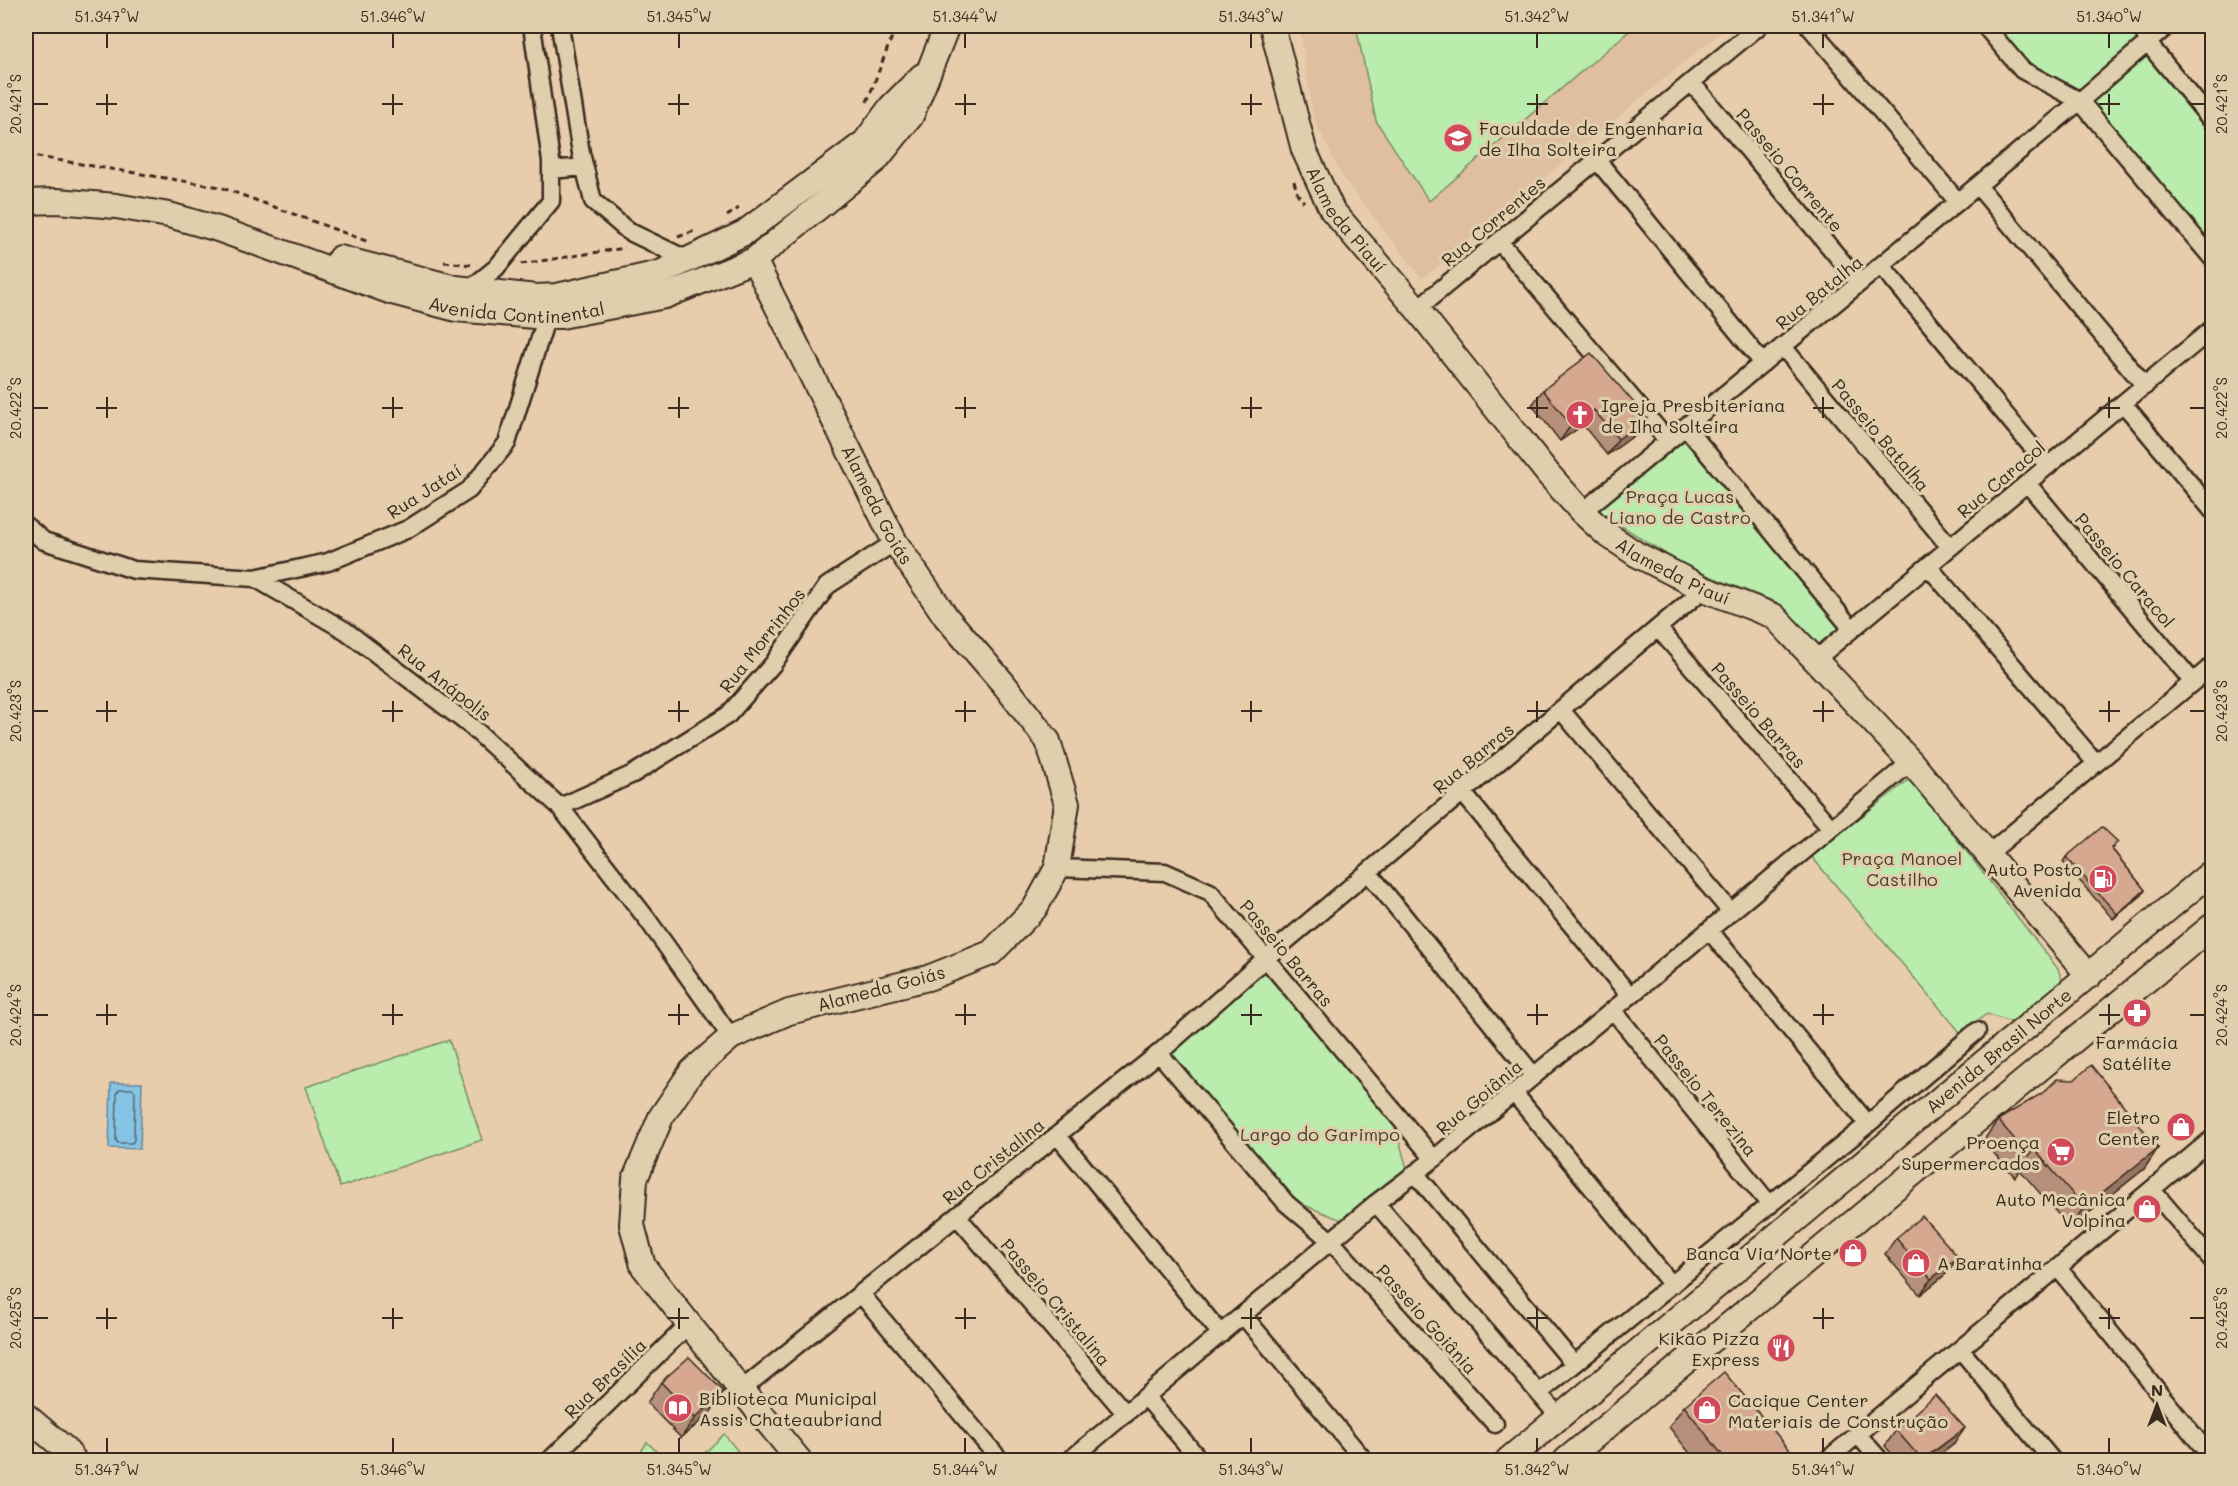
<svg xmlns="http://www.w3.org/2000/svg" width="2238" height="1486" font-family="Mali,sans-serif">
<style>
.built{fill:#dfbfa0}
.green{fill:#baedad;stroke:#7a8c66;stroke-width:1.5}
.water{fill:#86c4e6;stroke:#688696;stroke-width:1.5}
.lines{fill:none;stroke-linecap:round;stroke-linejoin:round}
.shore{stroke:#59686e;stroke-width:1.5}
.street-casing{stroke:#3b2a1e;stroke-width:21}
.secondary-casing{stroke:#3b2a1e;stroke-width:28}
.path{stroke:#3b2a1e;stroke-width:3;stroke-dasharray:6 4.5;stroke-linecap:butt}
.street{stroke:#e0cfac;stroke-width:16}
.secondary{stroke:#e0cfac;stroke-width:24}
.wall{fill:#b7907b;stroke:#3b2a1e;stroke-width:1.5}
.shaded-wall{fill:#957664;stroke:#3b2a1e;stroke-width:1.5}
.building{fill:#d5a88f;stroke:#3b2a1e;stroke-width:1.5}
.ticks{fill:none;stroke:#3b2a1e;stroke-width:2}
.labels{text-anchor:middle;dominant-baseline:central;stroke-width:6;stroke-linejoin:round;paint-order:stroke}
.poi-label{font-size:18px;fill:#3b2a1e;stroke:#e0cfac;text-anchor:end}
.street-label{font-size:18px;fill:#3b2a1e;stroke:#e0cfac}
.park-label{font-size:18px;fill:#483e2c;stroke:#e0cfac}
.neatline{fill:none;stroke:#3b2a1e;stroke-width:2}
.ticks-label{font-size:15px;text-anchor:middle;fill:#3b2a1e}
</style>
<rect width="100%" height="100%" fill="#e8cdac"/>
<filter id="ink" filterUnits="userSpaceOnUse"><feTurbulence type="fractalNoise" baseFrequency=".0167" numOctaves="2"/><feDisplacementMap in="SourceGraphic" scale="12" xChannelSelector="R" yChannelSelector="G"/><feConvolveMatrix kernelMatrix="1 2 1 2 8 2 1 2 1" color-interpolation-filters="sRGB"/></filter>
<g filter="url(#ink)">
<!-- built -->
<path class="built" d="M1297,26h431l-306,253 -79,-101 -30,-61 -12,-82z"/>
<!-- green -->
<path class="green" d="M1356,26h279l-206,175 -53,-80z
M1994,26h141l3,15 -57,51 -55,-25z
M2147,54l65,77v117l-122,-146z
M1686,439l156,186 -22,20 -42,-42 -92,-36 -88,-56z
M1910,779l148,190 5,13 -49,41 -27,-9 -27,18 -149,-176z
M1267,971l127,150 13,48 -63,52 -55,-22 -121,-147z
M449,1040l33,100 -142,47 -34,-100z
M724,1434l21,26h-47z
M647,1442l18,18h-29z"/>
<!-- water -->
<path class="water" d="M111,1083h31l-2,66 -31,-1z"/>
<g class="lines">
<!-- shore -->
<path class="shore" d="M120,1089h13l2,3 -1,48 -2,3h-14l-2,-3 1,-48z"/>
<!-- street casing -->
<g class="street-casing">
<path id="street" d="M560,26l21,127 12,48 35,30 60,29
M1809,26l149,176
M1985,26l37,44 58,31 132,157
M2143,26l4,16 65,79
M1691,82l169,201
M1597,160l166,203
M551,170l33,-3
M1978,186l167,200
M1499,241l169,200
M1881,265l167,201
M470,289l26,-21 55,-67v-40l-19,-135
M1417,309l342,-283
M1783,347l167,200
M2123,403l89,107
M1686,427l166,202
M2027,483l166,199
M1582,512l498,-411 87,-75
M26,526l18,15 90,29 121,8 91,53 126,96 88,80 87,112 84,118
M1928,566l168,197
M255,578l73,-16 80,-33 61,-39 38,-47 40,-127
M1658,628l173,200
M1815,660l397,-331
M1561,710l170,202
M1463,793l167,203
M560,807l73,-33 95,-59 45,-51 54,-78 68,-44
M1988,854l224,-188
M1057,868l108,4 45,20 224,267
M1368,872l166,204
M1709,930l159,194
M1613,1010l157,195
M1159,1053l127,150 45,38 164,183
M1514,1093l158,192
M1057,1135l164,199
M1415,1173l159,191
M2152,1190l60,70
M1376,1203l184,215
M957,1216l169,198
M2058,1268l154,190
M861,1294l139,166
M1243,1315l121,145
M1960,1349l92,111
M741,1390l418,-337 107,-95 438,-369
M1539,1393l329,-269 109,-93
M1146,1397l54,63
M1858,1435l22,25
M550,1460l139,-136
M1070,1460l306,-257 58,-44 477,-397
M1827,1460l385,-321"/>
</g>
<!-- secondary casing -->
<g class="secondary-casing">
<g id="secondary">
<path id="s1" d="M1272,26l32,124 28,60 85,99 132,166 33,37 23,21 31,21 68,35 70,27 137,146 178,214"/>
<path id="s2" d="M26,202l31,-1 59,5 53,9 49,14 174,63 64,17 78,7h27l104,-20 89,-36 122,-100 35,-44 36,-90"/>
<path d="M340,258l116,30 80,9 21,-1 103,-23 84,-40 121,-91 26,-35 31,-31"/>
<path id="s3" d="M754,260l141,282 51,75 57,66 45,58 19,63 -10,64 -22,40 -44,45 -63,25 -139,34 -58,25 -39,34 -31,46 -26,62 -3,46 11,41 98,124 58,70"/>
<path d="M26,1416l39,33 9,11"/>
<path id="s4" d="M1508,1460l704,-588"/>
<path d="M1566,1460l646,-534"/>
</g>
</g>
<!-- path -->
<path class="path" d="M1246,26l5,8
M867,102l29,-76
M26,155l194,32 149,55
M1294,181l3,12 7,9
M727,216l12,-8
M678,237l19,-7
M444,262l29,3
M521,264l104,-16"/>
<!-- street -->
<use href="#street" class="street"/>
<!-- secondary -->
<use href="#secondary" class="secondary"/>
</g>
<!-- wall -->
<path class="wall" d="M1543,390l104,28 -11,16 -29,21 -24,-30 -23,16 -28,-36z
M2115,847l-3,2 33,41 -3,5 -29,24 -50,-57 3,-5z
M1998,1120l160,28 -14,21 -74,59 -50,-58 -5,7 -32,-36z
M1896,1238l51,35 -27,22 -35,-41z
M661,1382l49,31 -29,25 -34,-35z
M1684,1406l108,55h-96l-27,-34z
M1896,1430l58,14 -22,17h-34l-13,-15z"/>
<!-- shaded-wall -->
<path class="shaded-wall" d="M1594,410l-11,15 -23,16 11,-16z
M1647,418l-11,16 -29,21 11,-16z
M2145,890l-3,5 -29,24 4,-5z
M2158,1148l-14,21 -74,59 14,-21z
M1958,1257l-11,16 -27,22 11,-16z
M724,1392l-14,21 -29,25 14,-20z
M1965,1428l-11,16 -22,17h-10z"/>
<!-- building -->
<path class="building" d="M1591,353l56,65 -29,21 -24,-29 -23,15 -28,-35z
M2102,827l16,15 -7,6 34,42 -28,24 -51,-57z
M2091,1065l67,83 -74,59 -50,-58 -5,7 -31,-36 46,-28 13,-13 17,1z
M1922,1216l36,41 -27,22 -35,-41z
M689,1357l35,35 -29,26 -34,-36z
M1724,1372l71,84 -5,5h-63l-43,-55z
M1935,1395l30,33 -43,32 -26,-30z"/>
</g>
<!-- ticks -->
<path class="ticks" d="M107,33v15M393,33v15M679,33v15M965,33v15M1251,33v15M1537,33v15M1823,33v15M2109,33v15M107,94v21M393,94v21M679,94v21M965,94v21M1251,94v21M1537,94v21M1823,94v21M2109,94v21M33,104h15M96,104h21M382,104h21M668,104h21M955,104h21M1241,104h21M1527,104h21M1813,104h21M2099,104h21M2190,104h15M107,397v21M393,397v21M679,397v21M965,397v21M1251,397v21M1537,397v21M1823,397v21M2109,397v21M33,408h15M96,408h21M382,408h21M668,408h21M955,408h21M1241,408h21M1527,408h21M1813,408h21M2099,408h21M2190,408h15M107,701v21M393,701v21M679,701v21M965,701v21M1251,701v21M1537,701v21M1823,701v21M2109,701v21M33,711h15M96,711h21M382,711h21M668,711h21M955,711h21M1241,711h21M1527,711h21M1813,711h21M2099,711h21M2190,711h15M107,1004v21M393,1004v21M679,1004v21M965,1004v21M1251,1004v21M1537,1004v21M1823,1004v21M2109,1004v21M33,1015h15M96,1015h21M382,1015h21M668,1015h21M955,1015h21M1241,1015h21M1527,1015h21M1813,1015h21M2099,1015h21M2190,1015h15M107,1308v21M393,1308v21M679,1308v21M965,1308v21M1251,1308v21M1537,1308v21M1823,1308v21M2109,1308v21M33,1318h15M96,1318h21M382,1318h21M668,1318h21M955,1318h21M1241,1318h21M1527,1318h21M1813,1318h21M2099,1318h21M2190,1318h15M107,1438v15M393,1438v15M679,1438v15M965,1438v15M1251,1438v15M1537,1438v15M1823,1438v15M2109,1438v15"/>
<!-- icons -->
<defs>
<g id="university-disc" transform="scale(1.5)"><circle r="9.5" fill="#d1495b" stroke="#e0cfac"/><path d="M0-5L7-2L0 1L-7-2ZM-4 1L0 2.5L4 1V4Q0 6-4 4Z" fill="#fff"/></g>
<g id="church-disc" transform="scale(1.5)"><circle r="9.5" fill="#d1495b" stroke="#e0cfac"/><path d="M-1.2-6h2.4v3.5h3.3v2.4h-3.3V6h-2.4V-.1h-3.3v-2.4h3.3Z" fill="#fff"/></g>
<g id="fuel-disc" transform="scale(1.5)"><circle r="9.5" fill="#d1495b" stroke="#e0cfac"/><path d="M-5.5-6h7V0h2V4h1.3V-2.5L3-4.5l.8-.8L6-3V5H2.5V1h-1V6h-7ZM-4.2-4.7v3.2H.2V-4.7Z" fill="#fff"/></g>
<g id="pharmacy-disc" transform="scale(1.5)"><circle r="9.5" fill="#d1495b" stroke="#e0cfac"/><path d="M-2-6h4v4h4v4h-4v4h-4v-4h-4v-4h4Z" fill="#fff"/></g>
<g id="shop-disc" transform="scale(1.5)"><circle r="9.5" fill="#d1495b" stroke="#e0cfac"/><path d="M-5-2.5h2.3a2.7 3.5 0 0 1 5.4 0H5L5.5 6h-11ZM-1.5-2.5h3a1.5 2.3 0 0 0-3 0Z" fill="#fff"/></g>
<g id="supermarket-disc" transform="scale(1.5)"><circle r="9.5" fill="#d1495b" stroke="#e0cfac"/><path d="M-6-5.5h2.5l.6 2H6L4.5 2H-2.5L-4.4-4H-6ZM-1.5 3.2a1.3 1.3 0 1 0 .1 0ZM3 3.2a1.3 1.3 0 1 0 .1 0Z" fill="#fff"/></g>
<g id="restaurant-disc" transform="scale(1.5)"><circle r="9.5" fill="#d1495b" stroke="#e0cfac"/><path d="M-5-6h1v4h1v-4h1v4h1v-4h1v5L-1.5 .5V6h-2V.5L-5-1ZM5-6V6H3V1.5H1.5Q1.5-4 5-6Z" fill="#fff"/></g>
<g id="library-disc" transform="scale(1.5)"><circle r="9.5" fill="#d1495b" stroke="#e0cfac"/><path d="M-6-4Q-3-5.5-.7-3.5V5Q-3 3-6 4ZM6-4Q3-5.5 .7-3.5V5Q3 3 6 4Z" fill="#fff"/></g>
</defs>
<g fill-rule="evenodd">
<use href="#university-disc" x="1458" y="138"/>
<use href="#church-disc" x="1580" y="415"/>
<use href="#fuel-disc" x="2103" y="879"/>
<use href="#pharmacy-disc" x="2137" y="1013"/>
<use href="#shop-disc" x="2181" y="1127"/>
<use href="#supermarket-disc" x="2061" y="1152"/>
<use href="#shop-disc" x="2147" y="1209"/>
<use href="#shop-disc" x="1853" y="1253"/>
<use href="#shop-disc" x="1916" y="1263"/>
<use href="#restaurant-disc" x="1781" y="1348"/>
<use href="#library-disc" x="678" y="1408"/>
<use href="#shop-disc" x="1707" y="1410"/>
</g>
<g class="labels">
<!-- poi labels -->
<g class="poi-label">
<text x="1479" y="128" text-anchor="start">Faculdade de Engenharia<tspan x="1479" dy="21">de Ilha Solteira</tspan></text>
<text x="1601" y="405" text-anchor="start">Igreja Presbiteriana<tspan x="1601" dy="21">de Ilha Solteira</tspan></text>
<text x="2082" y="869">Auto Posto<tspan x="2082" dy="21">Avenida</tspan></text>
<text x="2137" y="1042" text-anchor="middle">Farmácia<tspan x="2137" dy="21">Satélite</tspan></text>
<text x="2160" y="1117">Eletro<tspan x="2160" dy="21">Center</tspan></text>
<text x="2040" y="1142">Proença<tspan x="2040" dy="21">Supermercados</tspan></text>
<text x="2126" y="1199">Auto Mecânica<tspan x="2126" dy="21">Volpina</tspan></text>
<text x="1832" y="1253">Banca Via Norte</text>
<text x="1937" y="1263" text-anchor="start">A Baratinha</text>
<text x="1760" y="1338">Kikão Pizza<tspan x="1760" dy="21">Express</tspan></text>
<text x="699" y="1398" text-anchor="start">Biblioteca Municipal<tspan x="699" dy="21">Assis Chateaubriand</tspan></text>
<text x="1728" y="1400" text-anchor="start">Cacique Center<tspan x="1728" dy="21">Materiais de Construção</tspan></text>
</g>
<!-- street labels -->
<g class="street-label">
<text transform="translate(1790 170) rotate(50)">Passeio Corrente</text>
<text stroke="none"><textPath href="#s1" startOffset="210">Alameda Piauí</textPath></text>
<text transform="translate(1493 221) rotate(-40)">Rua Correntes</text>
<text transform="translate(1819 292) rotate(-39)">Rua Batalha</text>
<text stroke="none"><textPath href="#s2" startOffset="507">Avenida Continental</textPath></text>
<text transform="translate(1881 435) rotate(50)">Passeio Batalha</text>
<text transform="translate(2001 479) rotate(-40)">Rua Caracol</text>
<text transform="translate(424 491) rotate(-33)">Rua Jataí</text>
<text stroke="none"><textPath href="#s3" startOffset="274">Alameda Goiás</textPath></text>
<text stroke="none"><textPath href="#s1" startOffset="696">Alameda Piauí</textPath></text>
<text transform="translate(2125 570) rotate(50)">Passeio Caracol</text>
<text transform="translate(762 640) rotate(-52)">Rua Morrinhos</text>
<text transform="translate(445 682) rotate(38)">Rua Anápolis</text>
<text transform="translate(1759 715) rotate(49)">Passeio Barras</text>
<text transform="translate(1473 758) rotate(-40)">Rua Barras</text>
<text transform="translate(1287 953) rotate(50)">Passeio Barras</text>
<text transform="translate(881 988) rotate(-15)">Alameda Goiás</text>
<text stroke="none"><textPath href="#s4" startOffset="639">Avenida Brasil Norte</textPath></text>
<text transform="translate(1706 1095) rotate(51)">Passeio Terezina</text>
<text transform="translate(1479 1097) rotate(-40)">Rua Goiânia</text>
<text transform="translate(993 1161) rotate(-39)">Rua Cristalina</text>
<text transform="translate(1056 1302) rotate(50)">Passeio Cristalina</text>
<text transform="translate(1427 1319) rotate(48)">Passeio Goiânia</text>
<text transform="translate(605 1378) rotate(-44)">Rua Brasília</text>
</g>
<!-- park labels -->
<g class="park-label">
<text x="1680" y="496">Praça Lucas<tspan x="1680" dy="21">Liano de Castro</tspan></text>
<text x="1902" y="858">Praça Manoel<tspan x="1902" dy="21">Castilho</tspan></text>
<text x="1320" y="1134">Largo do Garimpo</text>
</g>
</g>
<!-- margin -->
<rect width="2238" height="1486" fill="none" stroke="#e0cfac" stroke-width="66"/>
<!-- north arrow -->
<g transform="translate(2157 1405)" stroke="#e0cfac" stroke-width="4.5" paint-order="stroke">
<path d="M0-4.5L10 22L0 15L-10 22Z" fill="#3b2a1e"/>
<text y="-9" font-size="16" font-weight="bold" text-anchor="middle" fill="#3b2a1e">N</text>
</g>
<rect x="33" y="33" width="2172" height="1420" class="neatline"/>
<g class="ticks-label">
<text x="107" y="22">51.347°W</text>
<text x="393" y="22">51.346°W</text>
<text x="679" y="22">51.345°W</text>
<text x="965" y="22">51.344°W</text>
<text x="1251" y="22">51.343°W</text>
<text x="1537" y="22">51.342°W</text>
<text x="1823" y="22">51.341°W</text>
<text x="2109" y="22">51.340°W</text>
<text transform="translate(16 104) rotate(-90)" y="5">20.421°S</text>
<text transform="translate(2222 104) rotate(-90)" y="5">20.421°S</text>
<text transform="translate(16 408) rotate(-90)" y="5">20.422°S</text>
<text transform="translate(2222 408) rotate(-90)" y="5">20.422°S</text>
<text transform="translate(16 711) rotate(-90)" y="5">20.423°S</text>
<text transform="translate(2222 711) rotate(-90)" y="5">20.423°S</text>
<text transform="translate(16 1015) rotate(-90)" y="5">20.424°S</text>
<text transform="translate(2222 1015) rotate(-90)" y="5">20.424°S</text>
<text transform="translate(16 1318) rotate(-90)" y="5">20.425°S</text>
<text transform="translate(2222 1318) rotate(-90)" y="5">20.425°S</text>
<text x="107" y="1475">51.347°W</text>
<text x="393" y="1475">51.346°W</text>
<text x="679" y="1475">51.345°W</text>
<text x="965" y="1475">51.344°W</text>
<text x="1251" y="1475">51.343°W</text>
<text x="1537" y="1475">51.342°W</text>
<text x="1823" y="1475">51.341°W</text>
<text x="2109" y="1475">51.340°W</text>
</g>
</svg>
